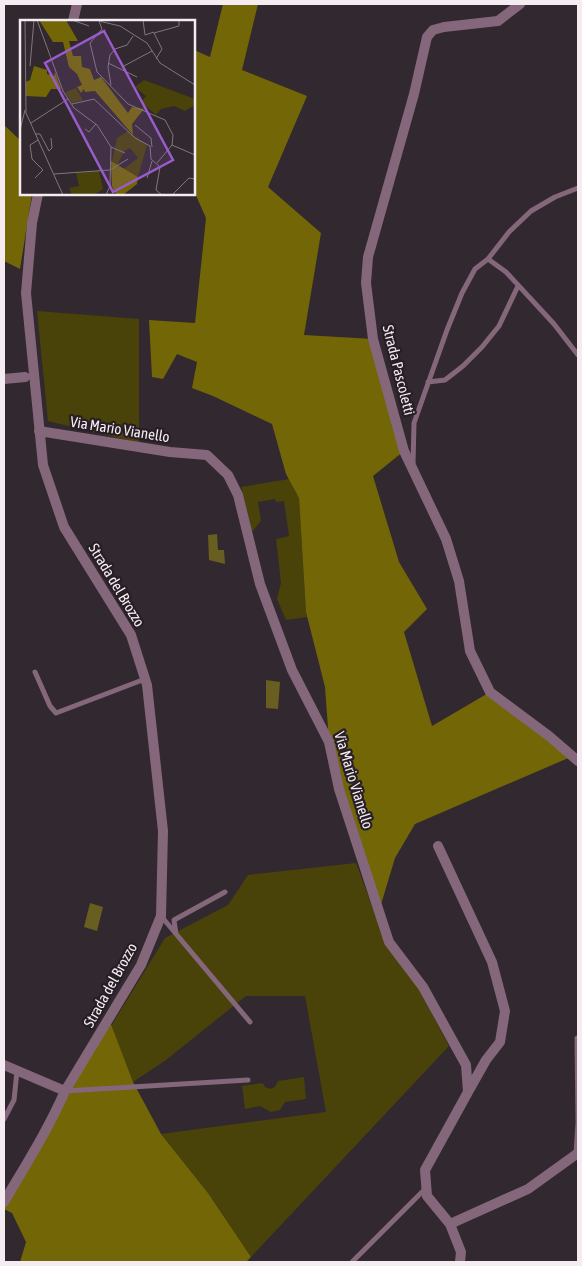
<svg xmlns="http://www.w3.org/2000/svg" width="582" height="1266" font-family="'Asap Condensed',sans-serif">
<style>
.green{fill:#494209}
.forest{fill:#726607}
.water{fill:#675e20}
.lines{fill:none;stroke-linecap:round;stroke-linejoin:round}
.service{stroke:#84677a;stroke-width:5}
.minor{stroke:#84677a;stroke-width:10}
.labels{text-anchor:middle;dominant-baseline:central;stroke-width:4.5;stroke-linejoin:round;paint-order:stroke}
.street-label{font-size:15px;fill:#f4ecf1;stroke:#281e25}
.inset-road{fill:none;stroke:#80767d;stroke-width:1}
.view{fill:#995ccc;fill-opacity:0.15;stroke:#995ccc;stroke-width:2.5}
.inset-edge{fill:none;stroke:#f4ecf1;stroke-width:2.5}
</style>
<rect width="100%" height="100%" fill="#32282f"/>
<!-- green -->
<path class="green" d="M37,311l102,8v124l-91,-22z
M289,479l10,19 7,113 1,6 -21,3 -9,-21 4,-16 -5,-44 13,-3 -5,-35 -8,1 -1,-3 -17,3 3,19 -9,11 -11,-45z
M356,863l30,80 33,46 30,57 -198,211 -43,-64 -47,-59 165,-22 -21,-116h-59l-80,64 -33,22 -22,-56 54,-88 63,-33 20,-30z
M304,1077l2,22 -21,3 -5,8 -9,2 -11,-6 -15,3 -3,-23 21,-3 2,4 5,2 5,-2 3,-6z"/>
<!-- forest -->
<path class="forest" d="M223,4h35l-16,66 65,26 -39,91 53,46 -17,102 69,4 31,112 -31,25 26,86 28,47 -23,23 28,94 58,-34 83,64 -158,68 -20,34 -16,53 -50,-169 -4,-55 -19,-75 -7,-114 -13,-24 -14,-50 -59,-28 -21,-8 5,-26 -20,-8 -14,25 -11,-2 -3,-57 46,3 11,-105 -12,-27v-141l16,7z
M4,125l16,15 1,-1v55h11l-12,75 -16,-8z
M109,1019l24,63 28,52 47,59 43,64 -5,5h-226l6,-20 -14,-29 -8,-4v-7z"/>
<!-- water -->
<path class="water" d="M217,534l1,16h6l1,14 -16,-4 -1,-25z
M266,680l14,2 -2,27 -12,-1z
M90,903l13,4 -6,24 -13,-4z"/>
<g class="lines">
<!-- service -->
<path class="service" d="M488,259l18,13 48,52 24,31
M428,382l17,-2 18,-14 19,-19 17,-21 19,-40
M413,464l1,-41 33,-93 15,-37 13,-24 13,-10 21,-27 22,-21 24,-14 23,-9
M35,672l15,34 6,7 89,-34
M161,916l89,106
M176,934l-2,-14 51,-28
M65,1091l183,-11
M4,1119l10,-19 3,-29
M576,1154l2,-31 -1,-85
M352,1262l74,-74"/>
<!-- minor -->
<path class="minor" d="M520,4l-22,17 -54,6 -11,3 -6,7 -13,57 -46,163 -2,26 7,56 31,112 42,88 13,42 11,70 20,41 59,44 29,25
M73,21l4,-17
M4,379l21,-2
M39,431l131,21 37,3 21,20 10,20 22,89 32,86 37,72 10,47 50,153 34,45 43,78 2,27 -43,78 2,26 23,28 11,28 -1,10
M438,846l54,116 13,49 -5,31 -14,18 -18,32
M4,1065l61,26
M4,1202c21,-36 44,-72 61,-111l76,-126 20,-49 2,-85 -16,-146 -16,-50 -67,-108 -21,-62 -17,-172 6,-70 6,-29
M450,1224l78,-35 50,-36"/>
</g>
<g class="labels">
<!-- street labels -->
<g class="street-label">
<text transform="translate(399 370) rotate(76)">Strada Pascoletti</text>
<text transform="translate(120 429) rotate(9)">Via Mario Vianello</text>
<text transform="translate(117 585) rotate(59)">Strada del Brozzo</text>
<text transform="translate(354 780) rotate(73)">Via Mario Vianello</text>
<text transform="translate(110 985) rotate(-61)">Strada del Brozzo</text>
</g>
</g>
<!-- overview -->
<g transform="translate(20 20)">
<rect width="175" height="175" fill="#32282f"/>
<path d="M124,60l51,19v6l-10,6 -11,-5 -13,3 -5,6 -15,-13 5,-6 -11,-9zM56,68l7,12 -11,3 -7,-11zM108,111l19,14 -9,32 -16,-7 16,-12 -8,-10 -6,3 -7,15 -5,-5 5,-23zM79,151l4,18 -9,6h-22l-3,-7 10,-2 -3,-13z" fill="#494209"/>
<path d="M19,0h27l12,21h-9l4,15h8l1,11 8,2 4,11 7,-3 27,36 4,-6 12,2 -12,15 1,11 -38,-44 -10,1 -1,-3 -3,4 -4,-6 5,-2 -5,-11 -8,-7 -6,-25h-10zM14,46l13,4v4l7,2 1,-4 6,17h-10l-5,8 -20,-1v-14l4,-2zM91,141l27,16 -1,7 -14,11 -7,-1 -4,-8z" fill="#726607"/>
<path class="inset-road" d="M5,0l1,93 37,82M17,0l26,71 11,17 23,17 14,22 -1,39 -4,9M52,0l17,6M123,0l2,15 9,-3M79,1l3,8 -12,14 7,29 31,32 37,16 8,15 -1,10M79,1l21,5 27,17 13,20 35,22M136,39l6,-10 -8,-16 25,-7v-6M88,43l29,14M10,46l4,-46M102,47l30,-16M91,65l-3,-18 2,-12 5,-6 12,-4 6,-9M52,84l22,-5 41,39 15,8 1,13 9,8 -4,23 6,5M11,103l37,-24M115,105l16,13 1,9M65,109l4,3 7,-8M0,110l5,-20M15,114h5l9,17 3,-3 -1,-10M152,125l23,10M91,127l14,6M137,143l15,-18M34,154l56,-4 18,-11M15,158l8,-8 -11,-11 -2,-14 8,-5M127,158l5,-17M152,175l17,-17 6,1"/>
<path class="view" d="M84,11l69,129 -60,32 -68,-129z"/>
<rect width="175" height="175" class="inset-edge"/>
</g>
<!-- border -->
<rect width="582" height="1266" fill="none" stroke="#f4ecf1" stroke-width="10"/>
</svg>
